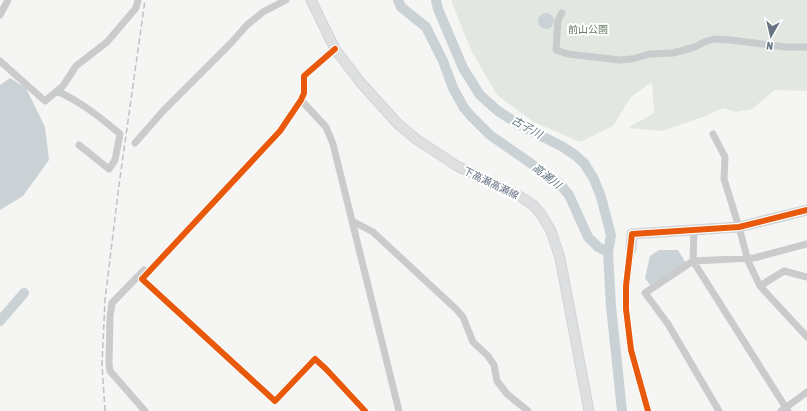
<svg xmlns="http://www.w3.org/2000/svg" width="807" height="411" font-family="'Asap Condensed','Noto Sans JP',sans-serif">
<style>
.green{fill:#e3e7e2}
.water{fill:#cad2d5}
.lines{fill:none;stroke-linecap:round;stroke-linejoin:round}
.river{stroke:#cad2d5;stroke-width:10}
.secondary-casing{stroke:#d2d3d4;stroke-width:11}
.street{stroke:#cacbcc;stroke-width:7}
.secondary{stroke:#dedfe0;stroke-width:9}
.rail{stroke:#c0c1c3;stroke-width:1.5;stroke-dasharray:6 3;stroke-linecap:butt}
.cycleway-casing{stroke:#fff;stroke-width:8}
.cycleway{stroke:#e8590c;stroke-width:6}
.labels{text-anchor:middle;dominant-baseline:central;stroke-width:4;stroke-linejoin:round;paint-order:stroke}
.park-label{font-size:10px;fill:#687b65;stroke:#fff}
.street-label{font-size:10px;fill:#667484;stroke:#fff}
.water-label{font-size:11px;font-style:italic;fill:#627680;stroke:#fff}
</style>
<rect width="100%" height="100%" fill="#f5f6f4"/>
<!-- green -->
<path class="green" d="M452,0h355v91l-32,-1 -23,19 -16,3 -13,-4 -20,9 -41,14 -34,-3 26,-15 -2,-31 -21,15 -18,29 -33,16 -46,-20 -37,-27 -26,-45 -19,-47z"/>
<!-- water -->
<path class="water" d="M538 21a8 8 0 1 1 16 0a8 8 0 1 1-16 0Z
M10,78l16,10 19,39 4,33 -26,36 -23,14v-125z
M659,250h19l8,13 -36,22 -5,-7 5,-22z"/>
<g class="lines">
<!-- river -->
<path class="river" d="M398,0l3,7 25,20 17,34 10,27 11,20 7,8 19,19 69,48 10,12 19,42 10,10 10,5
M436,0l2,9 25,59 17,27 18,16 20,13 45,23 12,8 9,8 10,16 7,18 10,38 -3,17 3,54 11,105
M0,321l24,-28"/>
<!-- secondary casing -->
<g class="secondary-casing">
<path id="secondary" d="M311,0l24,49 26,34 37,41 18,15 41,27 61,29 15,10 8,9 10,17 9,27 29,153
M631,249l1,-15 107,-7 68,-17"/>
</g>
<!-- street -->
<path class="street" d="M562,13l-4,7 -2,30 12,4 52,6 12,-1 18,-5 23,-1 22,-6 9,-5 10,-3 17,1 54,7h22
M0,15l8,-15
M335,49l-31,27v17l-3,7 -21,31 -138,148 133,122 40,-42 11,10 39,42
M0,61l45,40 18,-15 13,-20 31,-24 29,-34 2,-8
M57,91c24,11 43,26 63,43l-5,26 -6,9 -30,-24
M301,100l25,27 7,17 66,267
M713,134l12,23 -1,22 15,48 9,34 12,25 47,51
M135,143l29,-33 67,-67 16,-18 16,-13 23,-12
M352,221l21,11 83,77 7,8 10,25 15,14 6,9 3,16 10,13 21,17
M694,229l-1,32 95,150
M631,249l-5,37v23l5,41 17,61
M144,270l-32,33 -2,14 -1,47 1,7 35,40
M760,286l24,-15 23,6
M719,411l-51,-87 -23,-31 48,-32 61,-3 53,-14
M781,411l26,-19"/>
<!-- secondary -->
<use href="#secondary" class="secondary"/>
<!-- rail -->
<path class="rail" d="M105,411l-3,-46 3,-65 14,-115 26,-185"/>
<!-- cycleway casing -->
<g class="cycleway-casing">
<path id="cycleway" d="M335,49l-31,27v17l-3,7 -21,31 -138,148 133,122 40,-42 11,10 39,42
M648,411l-17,-61 -5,-41v-23l6,-52 107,-7 68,-17"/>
</g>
<!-- cycleway -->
<use href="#cycleway" class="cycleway"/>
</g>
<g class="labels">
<!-- park labels -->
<g class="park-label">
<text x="588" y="29">前山公園</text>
</g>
<!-- street labels -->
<g class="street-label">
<text transform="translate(491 183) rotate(26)">下高瀬高瀬線</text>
</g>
<!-- water labels -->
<g class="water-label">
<text transform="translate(527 127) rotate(29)">古子川</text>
<text transform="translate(547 176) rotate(38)">高瀬川</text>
</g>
</g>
<!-- north arrow -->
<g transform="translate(771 36) rotate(188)" stroke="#ffffff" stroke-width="3" paint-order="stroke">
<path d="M0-3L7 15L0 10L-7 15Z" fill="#667484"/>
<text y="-6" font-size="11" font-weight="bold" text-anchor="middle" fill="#667484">N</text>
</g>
</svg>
